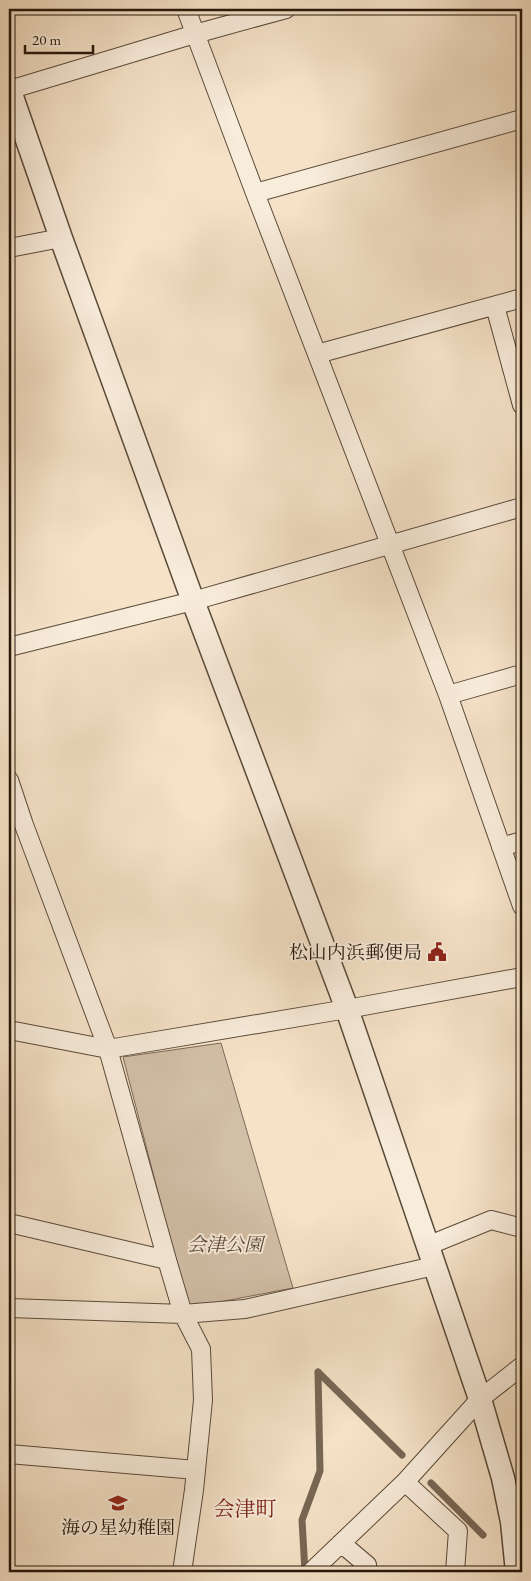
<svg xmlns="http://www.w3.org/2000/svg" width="531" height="1581" font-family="'EB Garamond','Noto Serif JP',serif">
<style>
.green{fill:#d2bfa7;stroke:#7c6b59}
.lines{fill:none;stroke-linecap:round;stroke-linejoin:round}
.stream{stroke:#786755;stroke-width:7}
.minor-casing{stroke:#5a4a3a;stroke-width:20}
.tertiary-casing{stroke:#5a4a3a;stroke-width:25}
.path{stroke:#26170b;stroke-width:3;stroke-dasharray:4 2.5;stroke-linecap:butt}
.minor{stroke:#f8ecdb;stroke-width:18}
.tertiary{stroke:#f8ecdb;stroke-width:22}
.labels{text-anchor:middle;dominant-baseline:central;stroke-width:4;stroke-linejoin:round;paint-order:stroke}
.poi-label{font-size:19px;fill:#26170b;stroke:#f8ecdb;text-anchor:end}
.park-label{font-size:19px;font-style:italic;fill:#5a493a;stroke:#f8ecdb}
.quarter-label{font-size:21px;fill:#7a1f14;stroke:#f8ecdb}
</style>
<rect width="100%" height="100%" fill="#f5e2c7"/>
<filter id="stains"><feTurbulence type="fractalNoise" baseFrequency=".004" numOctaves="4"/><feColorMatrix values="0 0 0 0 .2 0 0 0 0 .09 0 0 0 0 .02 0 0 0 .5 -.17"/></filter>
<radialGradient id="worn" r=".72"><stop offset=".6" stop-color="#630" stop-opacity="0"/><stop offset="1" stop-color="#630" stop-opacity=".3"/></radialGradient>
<!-- green -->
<path class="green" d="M221,1043l72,245 -105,20 -65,-251z"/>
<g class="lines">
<!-- stream -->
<path class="stream" d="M318,1372l84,83
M431,1483l52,52
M305,1572l-3,-52 18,-49 -2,-99"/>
<!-- minor casing -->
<g class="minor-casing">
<path id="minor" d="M186,9l69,184 193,502 74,211
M9,90l186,-56 91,-25
M255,193l267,-74
M9,248l52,-10
M495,306l27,99
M317,354l205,-56
M9,647l184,-46 329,-94
M448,695l74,-21
M9,780l15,45 84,224 59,211 16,54 18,35 2,51 -9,90 -12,82
M501,847l21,-6
M9,1030l99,19 239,-40 175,-32
M9,1223l158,37
M427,1246l64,-26 31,8
M9,1308l174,6 62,-5 189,-43
M9,1454l187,16
M405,1482l53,49 -3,41
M341,1543l26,22v7
M311,1572l94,-90 75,-83 42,-33"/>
</g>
<!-- tertiary casing -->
<g class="tertiary-casing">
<path id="tertiary" d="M9,88l52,150 132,363 154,408 133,390 23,79 9,44 5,50"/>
</g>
<!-- path -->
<path class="path" d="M9,57l3,9
M9,165l5,13"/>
<!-- minor -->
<use href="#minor" class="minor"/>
<!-- tertiary -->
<use href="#tertiary" class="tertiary"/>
</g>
<!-- icons -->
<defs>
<g id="civic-bare" transform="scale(1.5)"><path d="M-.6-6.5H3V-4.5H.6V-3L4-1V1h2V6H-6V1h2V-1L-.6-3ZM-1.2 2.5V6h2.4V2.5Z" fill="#8f2418" stroke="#f8ecdb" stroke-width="2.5" paint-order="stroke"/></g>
<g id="school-bare" transform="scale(1.5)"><path d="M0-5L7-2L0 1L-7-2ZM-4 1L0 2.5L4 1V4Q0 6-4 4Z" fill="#8f2418" stroke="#f8ecdb" stroke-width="2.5" paint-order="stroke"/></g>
</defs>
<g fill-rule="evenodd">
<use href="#civic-bare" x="437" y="952"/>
<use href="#school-bare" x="118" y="1503"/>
</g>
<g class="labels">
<!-- poi labels -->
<g class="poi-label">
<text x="422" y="952">松山内浜郵便局</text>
<text x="118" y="1527" text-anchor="middle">海の星幼稚園</text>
</g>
<!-- park labels -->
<g class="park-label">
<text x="225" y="1244">会津公園</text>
</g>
<!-- quarter labels -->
<g class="quarter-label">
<text x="245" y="1508">会津町</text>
</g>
</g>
<!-- margin -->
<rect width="531" height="1581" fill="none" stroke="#f5e2c7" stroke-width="30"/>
<rect x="10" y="10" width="511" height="1561" fill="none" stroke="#26170b" stroke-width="2.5"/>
<rect x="15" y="15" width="501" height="1551" fill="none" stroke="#26170b"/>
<!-- scale -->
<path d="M25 45v8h68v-8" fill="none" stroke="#26170b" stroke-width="2.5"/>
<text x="32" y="45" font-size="15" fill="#26170b" stroke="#f8ecdb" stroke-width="4" paint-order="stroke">20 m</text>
<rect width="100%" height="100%" filter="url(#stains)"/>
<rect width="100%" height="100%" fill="url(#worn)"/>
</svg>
